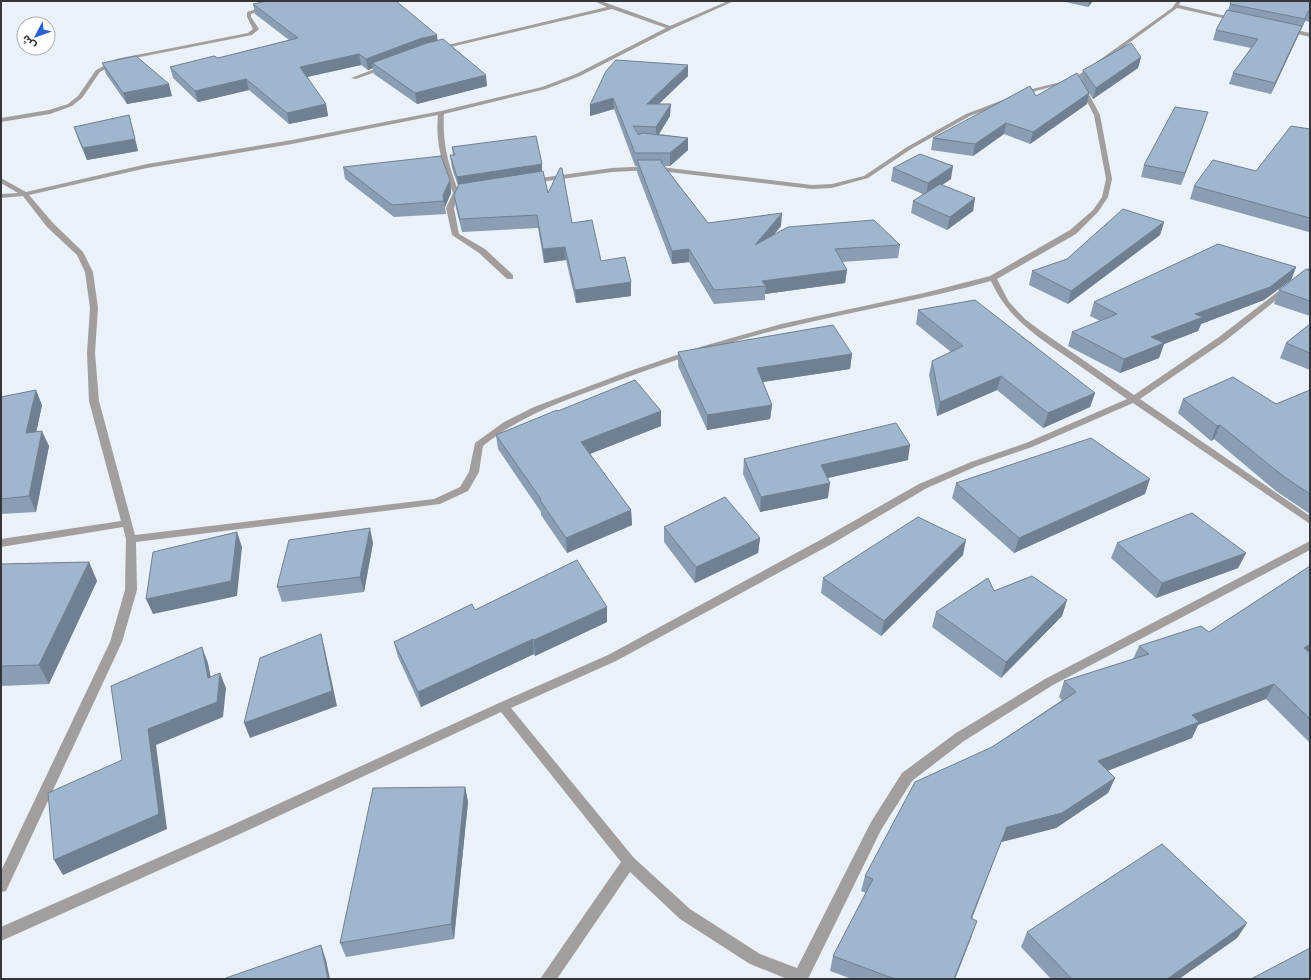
<svg xmlns="http://www.w3.org/2000/svg" width="1311" height="980" font-family="'Alegreya Sans','Noto Sans Arabic',sans-serif">
<style>
.lines{fill:none;stroke-linecap:round;stroke-linejoin:round}
.minor{fill:#a29e9d;fill-rule:evenodd}
.wall{fill:#8a9db2}
.shaded-wall{fill:#707f91}
.building{fill:#a0b6cf;stroke:#707f91}
</style>
<rect width="100%" height="100%" fill="#eaf1f8"/>
<g class="lines">
<!-- minor -->
<path class="minor" d="M280,1h7l-36,13v3l8,12 -7,6 -132,26 -20,11 -18,26 -10,8 -22,8 -49,8v-4l48,-8 19,-6 10,-8 18,-26 20,-11 132,-26 5,-4 -6,-12v-5z
M594,1h7l69,25 58,-25h6l-62,28 -92,47 -34,13 -102,25c-2,29 5,53 15,79l-5,15 5,26 26,15 28,26v4h-6l-28,-26 -27,-18 -6,-27 7,-15c-10,-26 -18,-50 -15,-78l-146,29 -145,24 -118,27 24,28 30,29 10,20 5,36 -3,45 4,48 36,134 299,-36 26,-12 9,-15 6,-29 29,-21 30,-15 90,-34 76,-26 81,-23 143,-31 66,-17 80,-46 23,-20 9,-13 4,-18 -12,-64 -10,-19 -11,-15 -37,10 -66,25 -59,33 -43,29 -36,10 -20,1 -160,-19 -40,2 -79,11 -3,-2 3,-2 79,-11 40,-2 160,19 20,-1 32,-8 43,-29 59,-33 66,-25 41,-10 99,-71 5,-7h4l-2,4 60,14 -3,2 -59,-13 -99,72 12,16 10,19 12,64 -4,18 -10,15 -22,22 -79,45 12,23 16,17 16,12 93,64 85,-58 91,-70v6l-85,68 -85,58 170,117v8l-177,-121 -101,44 -55,19 -50,22 -97,57 -214,116 -105,47 123,150 56,51 70,45 37,14 74,-146 31,-49 54,-40 89,-54 265,-138v9l-257,135 -89,56 -52,40 -31,49 -73,149h-21l-37,-15 -70,-45 -50,-47 -73,107h-17l81,-117 -120,-150 -261,122 -239,107v-14l229,-101 269,-123 109,-48 214,-116 97,-55 52,-22 55,-19 101,-44c-20,-14 -40,-28 -60,-42 -31,-21 -60,-40 -76,-76 -68,19 -138,30 -206,47 -59,14 -116,34 -173,55 -46,17 -91,32 -129,63l-4,26 -11,19 -28,13 -304,38 1,48 -15,52 -116,249 -5,1v-21l109,-229 15,-52 1,-51 -3,-12 -122,20v-8l120,-18 -32,-120 -2,-48 3,-45 -5,-36 -8,-17 -30,-28 -24,-31 -22,2v-4l17,-1 -17,-10v-5l25,14 121,-28 145,-24 149,-29 101,-24 34,-13 90,-46 -54,-19 -174,41 -3,-2 172,-41z
M1287,28l23,5v4l-25,-6z
M385,65l3,2 -1,1 -31,11 -5,-1z"/>
</g>
<!-- wall -->
<path class="wall" d="M1061,1h32l-5,6z
M1310,1v21l-5,-1 -4,9 -1,-1 -2,7 -27,58 -42,-10 4,-11 18,-25 -38,-8 3,-10 12,-20 2,-6z
M253,4l185,36 49,46 -70,18 -43,-30 -1,-6 -5,2 -7,-5 -54,12 19,27 2,12 -39,8 -40,-34 -51,12 -25,-24 -3,-11 48,-9 71,-18 -34,-26z
M1141,57l-3,11 -45,31 -4,-6 -2,11 -57,40 -26,-10 -31,22 -42,-6 2,-12 103,-42 45,-16 2,-10z
M102,63l70,33 -45,8 -21,-30z
M688,76l-29,28 11,12 -11,18 29,4v12l-18,16h-6l44,57 73,3 -7,9 126,10 -2,13 -56,4 5,8 -2,13 -80,11v6l-51,4 -25,-42 -17,2 -35,-92v-6h-2l-21,-57 -24,7v-11z
M129,115l9,36 -51,9 -9,-21 -4,-12z
M1204,124l-23,61 -40,-8 3,-12z
M1310,129v102l-1,1 -119,-33 4,-13 62,-15z
M452,147l90,24 6,22 53,68 30,35 -55,7 -10,-43 -22,3 -6,-35 -76,4 -6,-24 -2,-13 4,-9 -6,-18 -2,-13h3z
M343,167l107,13 1,13 -6,14 1,7 -52,3 -49,-38z
M893,168l58,11 -10,6 34,13 -2,13 -26,19 -36,-17 2,-12 10,-7 -32,-13z
M1164,222l-4,13 -92,69 -39,-19 3,-14 35,-12z
M1296,267l-5,13 -27,20 -63,24 -3,7 -34,13 -5,14 -39,15 -52,-27 4,-14 28,-11 -10,-5 4,-14z
M1310,271v45l-36,-12 5,-14z
M918,310l177,83 -5,14 -47,21 -46,-38 -60,26 -8,-41 3,-14 19,-9 -35,-28z
M1310,324v46l-30,-12 6,-15z
M678,352l174,2 -2,15 -87,13 9,23 -2,14 -63,11 -29,-64z
M1310,390v124l-34,-23 -62,-52 -3,2 -33,-28 5,-14 93,5z
M1,397l41,8 -6,27 13,14 -13,66 -35,2z
M558,411h103v15l-71,28 41,56 1,15 -65,28 -26,-38v-3l-43,-63 -2,-14z
M744,459l164,1 -81,18 1,20 -68,14 -17,-38z
M956,483l189,11 -131,59 -62,-55z
M664,527l96,11 -2,15 -63,30 -31,-41z
M373,543l-9,49 -82,10 -5,-15z
M1117,543l129,10 -8,15 -82,30 -45,-40z
M963,555l-82,81 -60,-43 2,-15z
M89,562l8,19 -48,103 -48,2v-122z
M1310,566v177l-44,-44 -68,26 -6,13 -85,32 8,8 -7,15 -52,35 -55,14 -29,77v17l-17,43h-103l-22,-8 3,-15 33,-63 -5,-2 4,-15 127,-129 70,-47 -3,-3 5,-16 69,-22 6,-13 70,-14z
M994,591l73,9 -5,16 -61,62 -69,-51 4,-15z
M475,610l132,12 -72,34 -1,-2 -113,53 -23,-50 -4,-15z
M465,787l3,15 -14,137 -108,18 -6,-14z
M1247,923l-10,15 -58,41h-128l-30,-32 6,-15z"/>
<!-- shaded-wall -->
<path class="shaded-wall" d="M1089,1h4l-5,6z
M1308,11l-3,10 -4,9 4,-11z
M1302,26l-4,10 -27,58 4,-11z
M437,35l1,10 -66,18 1,5 -5,2 -2,-11 56,-21z
M359,54l2,11 -59,13 -2,-11z
M1141,57l-3,11 -45,31 3,-11z
M688,65v11l-41,39v-11z
M486,75l1,11 -70,18 -2,-11z
M246,79l3,11 -51,12 -3,-11z
M169,84l3,12 -45,8 -4,-11z
M1089,93l-2,11 -57,40 3,-12z
M613,98l1,11 -24,7v-11z
M326,104l2,12 -39,8 -2,-11z
M671,104l-1,12 -14,23v-12z
M1208,112l-4,12 -23,61 4,-12z
M129,115l9,36 -51,9 -4,-12z
M1006,123l-2,11 -31,22 2,-12z
M688,138v12l-18,16v-13z
M542,164v12l-83,13 -2,-12z
M953,166l-2,13 -25,17 2,-13z
M450,180l1,13 -6,14 -2,-12z
M975,198l-2,13 -26,19 3,-13z
M782,213l-1,13 -27,32 1,-13z
M1164,222l-4,13 -92,69 3,-13z
M565,247l1,13 -22,3 -1,-14z
M689,249v13l-17,2v-13z
M1296,267l-5,13 -27,20 -63,24 -3,7 -34,13 -5,14 -39,15 4,-14 27,-22 44,-23z
M847,270l-2,13 -80,11 1,-8 -4,-5z
M631,282v14l-55,7 -1,-13z
M852,354l-2,15 -94,14 1,-15z
M1001,376l-4,14 -60,26 3,-14z
M36,390l6,15 -9,43 -7,-15z
M1095,393l-5,14 -47,21 5,-15z
M772,405l-2,14 -63,11v-15z
M661,411v15l-79,31 -1,-15z
M1220,425l-6,14 -3,2 6,-15z
M42,431l7,15 -13,66 -7,-16z
M910,445l-2,15 -89,20 2,-15z
M1150,479l-5,15 -131,59 5,-15z
M830,483l-2,15 -68,14 1,-15z
M631,510l1,15 -65,28 -1,-15z
M370,528l3,15 -9,49 -4,-15z
M237,532l5,15 -5,49 -84,18 -7,-15z
M760,538l-2,15 -63,30 1,-16z
M966,540l-3,15 -82,81 3,-15z
M1246,553l-8,15 -82,30 6,-15z
M89,562l8,19 -48,103 -10,-19z
M1067,600l-5,16 -61,62 5,-16z
M607,607v15l-72,34 -1,-16z
M321,634l4,16 12,56 -87,32 -6,-15z
M533,639l1,15 -113,53 -3,-15z
M1310,644v10l-6,-6z
M202,647l6,16 6,30 -6,-15z
M220,673l6,15 -3,29 -67,28 11,84 -104,46 -9,-15 94,-131z
M1274,684l-8,15 -68,26 -6,13 -100,39 6,-16 94,-46z
M1115,778l-7,15 -52,35 -55,14 -35,91 41,-106z
M465,787l3,15 -14,137 -3,-15z
M977,921l-22,58h-1z
M1247,923l-10,15 -58,41h-12z
M321,945l5,15 4,19h-2z"/>
<!-- building -->
<path class="building" d="M267,1h129l41,34 -15,3 -56,21 -7,-5 -59,13 26,37 -39,9 -41,-34 -51,12 -25,-24 44,-11 4,2 80,-20 -45,-34z
M1231,1h79v10h-2l-3,8 -75,-15z
M1227,10l75,16 -27,57 -42,-10 25,-34 -42,-9z
M443,39l43,36 -71,18 -43,-30 55,-20z
M1131,43l10,14 -45,31 -13,-18z
M136,56l33,28 -46,9 -21,-30z
M616,60l72,5 -41,39h24l-15,23 -23,-1 6,9 3,-2 46,5 -18,15h-35l-22,-55 -23,7 16,-34z
M1077,73l12,20 -56,39 -27,-9 -31,21 -42,-6 97,-52 6,10z
M1175,107l33,5 -23,61 -41,-8z
M129,115l6,24 -52,9 -9,-21z
M1291,126l19,3v89l-116,-32 19,-26 43,11z
M536,136l6,28 -85,13 -7,-22h5l-3,-8z
M920,154l33,12 -25,17 -35,-15z
M441,156l9,24 -7,15 1,6 -52,4 -49,-38z
M637,160h25l-1,2 47,61 74,-10 -27,32 33,-18 86,-7 26,25 -65,4 12,21 -85,11 4,5 -52,4 -25,-41 -17,2z
M560,168h2l10,55 20,-3 9,41 24,-4 6,25 -56,8 -10,-43 -22,2 -6,-34 -77,4 -6,-24 5,-11 84,-13 5,22z
M940,184l35,14 -25,19 -37,-16z
M1123,209l41,13 -93,69 -39,-20 35,-12z
M1218,244l78,23 -26,20 -75,27 8,3 -52,20 13,6 -40,16 -52,-27 45,-18 -23,-12z
M1306,269l4,2v30l-31,-11z
M975,300l120,93 -47,20 -47,-37 -61,26 -8,-41 31,-15 -45,-36z
M1310,324v29l-24,-10z
M833,325l19,29 -95,14 15,37 -65,10 -29,-63z
M1233,377l43,27 34,-14v104l-27,-18 -63,-51 -3,1 -34,-27z
M635,380l26,31 -80,31 50,68 -65,28 -26,-38 1,-1 -45,-64 61,-25 1,1z
M36,390l-10,43 16,-2 -13,65 -28,3v-102z
M896,423l14,22 -89,20 9,18 -69,14 -17,-38z
M1091,438l59,41 -131,59 -63,-55z
M725,497l35,41 -64,29 -32,-40z
M1192,513l54,40 -84,30 -45,-40z
M918,517l48,23 -82,81 -61,-43z
M370,528l-10,49 -83,10 12,-47z
M237,532l-6,49 -85,18 7,-47z
M577,560l30,47 -73,33 -1,-1 -115,53 -24,-50 78,-38 3,6z
M89,562l-50,103 -38,1v-102z
M1310,566v78l-6,4 6,5v66l-36,-35 -82,31 7,7 -101,39 17,17 -53,35 -55,14 -36,91 6,3 -23,58h-59l-62,-23 40,-77 -8,-3 50,-94 77,-35 84,-55 -12,-11 85,-27 -10,-8 62,-20 8,6z
M1032,576l35,24 -61,62 -70,-50 52,-34 6,13z
M321,634l11,57 -88,32 16,-65z
M202,647l6,31 12,-5 -3,29 -69,27 11,85 -105,46 -6,-67 74,-33 -11,-74z
M465,787l-14,137 -111,19 33,-155z
M1162,844l85,79 -80,56h-95l-45,-47z
M321,945l7,34h-105z
M1310,948v31h-59z"/>
<!-- border -->
<rect width="1311" height="980" fill="none" stroke="#343639" stroke-width="4"/>
<!-- north arrow -->
<g transform="translate(36 36) rotate(229)"><circle r="19" fill="#ffffff" stroke="#aeafb0"/>
<path d="M0-3L7 15L0 10L-7 15Z" fill="#2a62cf"/>
<text y="-6" font-size="11" font-weight="bold" text-anchor="middle" fill="#343639">ش</text>
</g>
</svg>
